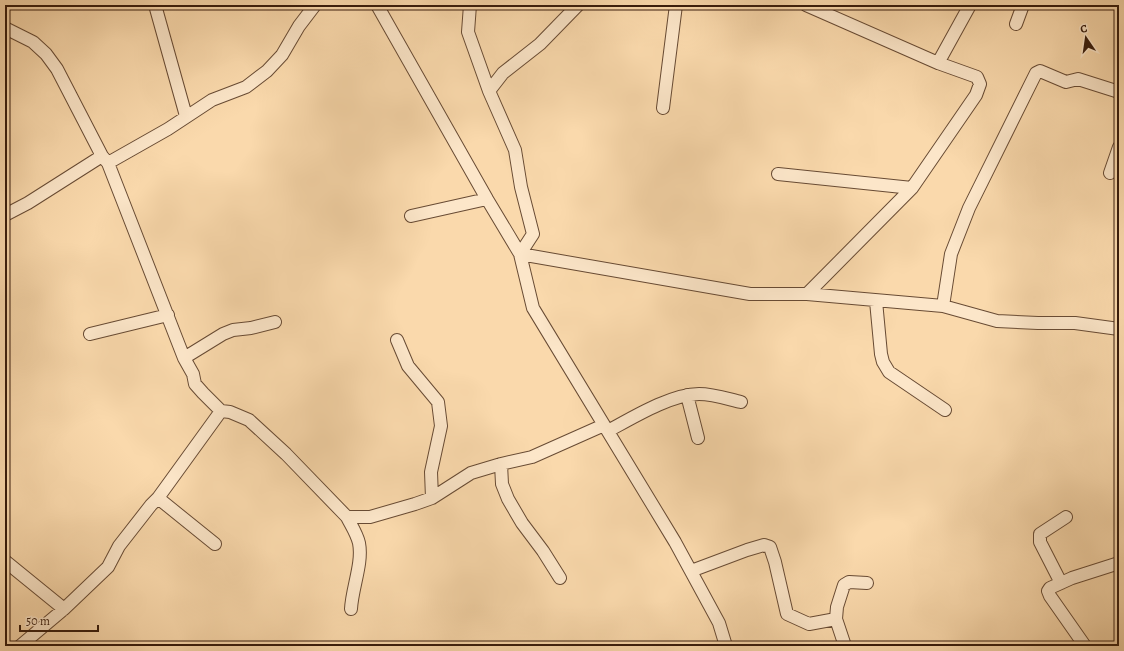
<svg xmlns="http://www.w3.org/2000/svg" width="1124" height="651" font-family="Alegreya,serif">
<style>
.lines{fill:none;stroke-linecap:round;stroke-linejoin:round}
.minor-casing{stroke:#684b34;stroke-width:14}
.minor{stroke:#fce6c9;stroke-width:12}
</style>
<rect width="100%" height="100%" fill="#fad9ac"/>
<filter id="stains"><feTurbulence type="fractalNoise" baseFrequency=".005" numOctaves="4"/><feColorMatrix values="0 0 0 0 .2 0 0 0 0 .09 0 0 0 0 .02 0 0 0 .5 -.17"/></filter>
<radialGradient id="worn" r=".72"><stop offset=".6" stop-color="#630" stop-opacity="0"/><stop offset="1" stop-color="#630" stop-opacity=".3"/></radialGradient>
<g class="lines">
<!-- minor casing -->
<g class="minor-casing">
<path id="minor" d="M155,5l31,111
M377,5l110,194 33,55 13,54 142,234 44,81 7,23
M470,5l-2,27 21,59 26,59 6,37 12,47 -13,20 230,40h57l136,12 54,15 41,2h37l44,6
M806,5l132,58 39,14 3,7 -4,11 -64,93 -105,106
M1016,24l7,-19
M5,28l28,14 13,12 11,15 45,87 6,7 76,195 9,16 2,10 8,9 18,18 9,1 19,8 37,34 61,63h23l45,-13 17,-6 39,-25 30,-9 31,-7 72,-32
M938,63l32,-58
M489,91l14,-18 37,-29 38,-39
M663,108l13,-103
M108,163l60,-34 44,-29 34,-13 21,-16 15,-16 17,-29 16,-21
M1110,173l9,-26
M778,174l134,14
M5,215l23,-12 74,-47
M411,216l76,-17
M876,301l5,53 2,8 6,10 56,38
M943,306l8,-52 18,-46 67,-135 4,-2 26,11 12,-3 41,13
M90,334l78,-19
M397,340l11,26 30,36 3,24 -10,46 1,26
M184,358l39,-24 10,-4 18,-2 24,-6
M687,395l11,43
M608,431c24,-13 63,-37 91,-37 14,0 29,5 42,8
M501,464l1,20 6,15 14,24 21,28 17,27
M158,498l57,46
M347,517c4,8 10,17 12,26 4,20 -7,45 -8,66
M5,561l59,48
M691,571l56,-21 17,-5 6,2 5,15 12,52 22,10 27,-5
M1061,583l-21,-41v-8l26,-17
M20,646l44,-37 44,-42 11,-21 32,-41 7,-7 63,-87
M845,646l-9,-27 1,-12 7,-22 5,-3 18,1
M1085,646l-35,-50 -2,-5 2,-3 22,-10 47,-15"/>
</g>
<!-- minor -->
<use href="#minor" class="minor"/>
</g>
<!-- margin -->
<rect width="1124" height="651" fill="none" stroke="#fad9ac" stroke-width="20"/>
<rect x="6" y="6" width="1112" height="639" fill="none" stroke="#381c0c" stroke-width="2"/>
<rect x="10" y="10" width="1104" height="631" fill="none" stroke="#381c0c"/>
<!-- north arrow -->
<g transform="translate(1086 38) rotate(347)" stroke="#fce6c9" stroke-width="3" paint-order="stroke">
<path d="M0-3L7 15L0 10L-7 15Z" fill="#381c0c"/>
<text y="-6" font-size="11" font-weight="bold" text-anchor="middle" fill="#381c0c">С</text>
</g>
<!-- scale -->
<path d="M20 625v6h78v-6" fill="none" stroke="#381c0c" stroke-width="2"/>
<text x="26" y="625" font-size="12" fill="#381c0c" stroke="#fce6c9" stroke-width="3" paint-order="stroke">50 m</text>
<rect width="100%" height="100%" filter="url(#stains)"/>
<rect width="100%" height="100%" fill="url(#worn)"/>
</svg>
